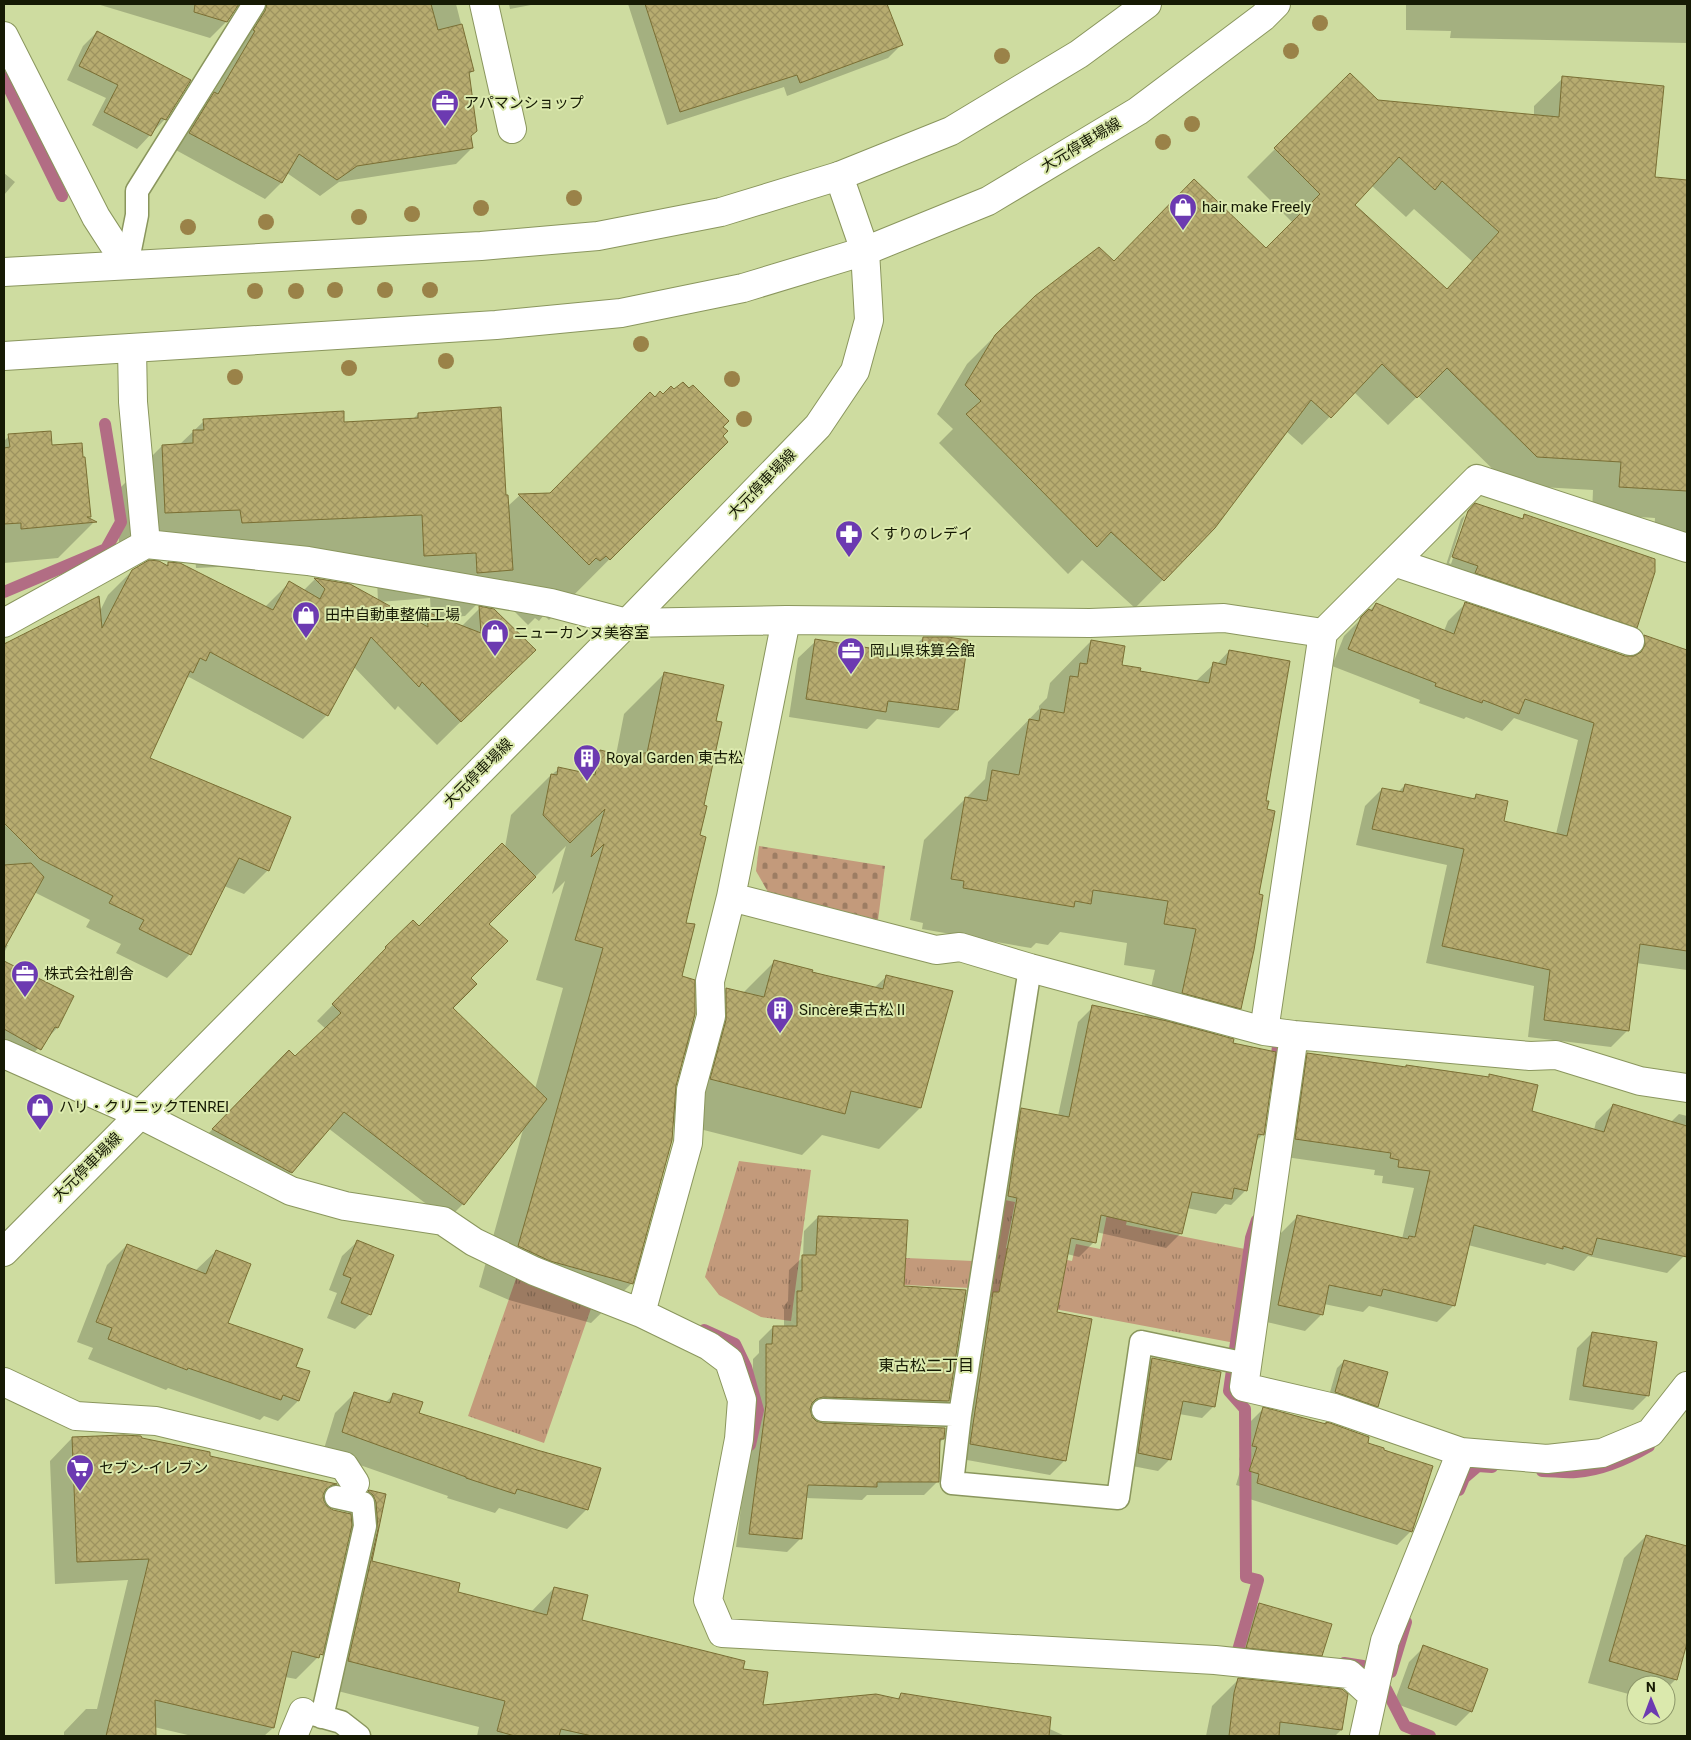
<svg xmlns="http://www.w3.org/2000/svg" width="1691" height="1740" font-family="Roboto,'Noto Sans JP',sans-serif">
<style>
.grass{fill:url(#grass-tufts)}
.cemetery{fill:url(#cemetery-stones)}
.shadow{fill:#0003;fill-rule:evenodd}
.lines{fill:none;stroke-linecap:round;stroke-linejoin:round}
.stream{stroke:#b26d84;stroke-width:12}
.building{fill:url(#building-cross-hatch);stroke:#7a6f34;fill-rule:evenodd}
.service-casing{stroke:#8a965d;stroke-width:25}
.minor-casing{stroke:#8a965d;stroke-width:30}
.tertiary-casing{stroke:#8a965d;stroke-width:30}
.secondary-casing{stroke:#8a965d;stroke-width:30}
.service{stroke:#fff;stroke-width:22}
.minor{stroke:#fff;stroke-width:28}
.tertiary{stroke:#fff;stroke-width:28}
.secondary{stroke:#fff;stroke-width:28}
.tree{fill:#9a8248}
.labels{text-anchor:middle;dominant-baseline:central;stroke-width:4;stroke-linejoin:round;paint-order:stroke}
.poi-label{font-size:15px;fill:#161a04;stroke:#dbe9ad;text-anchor:start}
.street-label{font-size:15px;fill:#161a04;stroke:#dbe9ad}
.neighbourhood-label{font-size:16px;fill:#161a04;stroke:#dbe9ad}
</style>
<defs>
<pattern id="grass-tufts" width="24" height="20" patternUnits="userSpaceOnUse" patternTransform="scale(1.25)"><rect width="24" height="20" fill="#c39a7b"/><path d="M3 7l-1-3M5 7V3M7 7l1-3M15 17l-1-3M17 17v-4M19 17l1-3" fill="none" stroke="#9d7d63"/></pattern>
<pattern id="cemetery-stones" width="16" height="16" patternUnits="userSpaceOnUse" patternTransform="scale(1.25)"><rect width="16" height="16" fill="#c39a7b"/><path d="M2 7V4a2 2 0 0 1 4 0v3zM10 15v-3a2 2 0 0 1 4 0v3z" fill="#9d7d63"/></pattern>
<pattern id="building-cross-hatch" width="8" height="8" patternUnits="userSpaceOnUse" patternTransform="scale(1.25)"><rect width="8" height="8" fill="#b7ac70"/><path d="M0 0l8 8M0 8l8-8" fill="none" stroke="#9d935f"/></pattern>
</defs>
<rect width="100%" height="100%" fill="#cedca0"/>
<!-- grass -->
<path class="grass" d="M739,1161l72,9 -20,151 -30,-4 -42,-22 -14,-18z
M1132,1195l-6,30 124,25 -15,93 -250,-47 15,-97 15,3 -9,46 66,13 4,-17 24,5 8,-40z
M840,1255l133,6 -3,27 -131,-6z
M518,1273l76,27 -50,143 -76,-27z"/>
<!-- cemetery -->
<path class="cemetery" d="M759,846l126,20 -7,54 -110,-28 -12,-21z"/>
<!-- shadow -->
<path class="shadow" d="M97,4h359l17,67 -5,4 8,56 -6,6 2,11 -16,16 -117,18 -19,14 -33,-23 -6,10 -16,16 -91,-50 24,-39 13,-13 29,-50 5,-38 -7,-3 -3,1 -9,15 -16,16z
M509,4h27l-26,5z
M628,4h258l15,41 -13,13 -101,38 -3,-9 -117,38z
M1406,4h281v39l-237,-5 1,-7 -45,-1z
M97,32l68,87 -28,30 -45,-24 14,-27 -39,-18 16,-34z
M1350,74l27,28 157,14v-10l29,-28 91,101 33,3v356l-33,-2 1,-18 -63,-4 1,-24 -84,-5 -91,-89 -30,29 -34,-33 -52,53 -16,-14 -72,97 -79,80 -53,-48 -14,14 -129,-131 14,-14 -16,-15 30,-50 29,-29 117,-72 153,-13 27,-27 -46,-46zM1371,185l35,32 8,-8 58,52 -26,29 -93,-85z
M4,173l11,9 -11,13z
M655,398l67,29 -1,9 5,6 -177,178 -5,-5 -5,6 -4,-3 -7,7 -36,-36 -27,27 -26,2 22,9 19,-19 30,65 -73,72 -39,-39 -3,4 -41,-43 -27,48 -24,24 -114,-62 -5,4 -36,78 120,111 -24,24 -20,-8 -34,68 -23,24 -51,-25 5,-9 -35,-17 4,-7 -56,-28 -29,53h3l-4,8v-307l94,-48 1,15 9,-18 24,-24 34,-5 2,-3 97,44 24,-24 14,8 12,-12 35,6 28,16 -2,-41 -180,8 -1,-12 -75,3 -4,-67 46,-46 17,-1 25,-24 139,2 69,-3 6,-6 87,82 2,11 12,-11 31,-2zM430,598l1,17 -4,-2 -9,10 -39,-21z
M9,436l42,11 39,69 -3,3 7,3 -36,36 -54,5v-122z
M1469,511l52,8 3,-3 112,111 -7,7 -160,-54 3,-7 -26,-8 15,-46 4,-4 -16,48 2,1z
M1376,604l68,27 4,-10 17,-17 163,53v-4l16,-16 43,15v72l-21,58 -17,79 38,6v103l-51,-7 -8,67 -17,17 -83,-10 6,-51 -108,-23 21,-98 -91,-20 9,-39 17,-17 16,3 7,-7 67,14 4,-3 26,26 54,12 22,-94 -64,-22 -12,13 -36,-14 -2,2 -45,-16 1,-3 -88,-34 12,-30z
M923,638l34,72 -18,18 -62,-9 -10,10 -78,-12 9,-59 18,-17 89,14z
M1091,641l29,25 19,6 56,10 19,-18h3l12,-13 36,151 -7,93 -18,113 -27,27 19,9 31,90 -8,8 -9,48 -15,15 -6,-1 -9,10 -29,-6 -6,25 -15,15 -70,-16 -2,10 -15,15 -12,-3 -11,59 9,147 -15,15 -94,-17 51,-333 15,-15 36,6 20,-94 15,-15 51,11 11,-48 -31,-5 3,-22 -67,-11 -12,13 -12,-2 -5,5 -109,-19 1,-6 -13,-3 14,-80 61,-61 3,-17 51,-53v-3l8,-8 3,-15z
M665,673l50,49 -30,202 -5,53 11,47 35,-35 17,4 32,-32 35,12 64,15 13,-12 33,132 -41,41 -57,-14 -20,20 -130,-33 -40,161 -41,40 -82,-23 -30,-13 45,-161 -61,78 -16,16 -119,-92 -37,44 -16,16 -78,-43 92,-93 6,6 31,-29 -9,-8 55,-56 -2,-1 43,-43 6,7 86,-81 6,-32 40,-40 8,-6 20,4 21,-22 16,4 8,-41zM566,846l-14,48 13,-13 -29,99 27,8 -28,101 -83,-81 18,-30 18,-54zM685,1050v12l-10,38h-1l1,-14z
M6,964l66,33 -15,31 -29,31 -24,-13v-80z
M1308,1055l96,13 2,-2 82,12 2,-2 41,36 63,18 2,-8 17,-17 58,17 8,-8 8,2v129l-3,11 -17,17 -79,-17 -14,15 -27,-8 -2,2 -77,-20 -14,60 -17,17 -68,-16 -6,6 -39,-8 -2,10 -17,17 -43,-10 19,-88 17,-17 104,23 12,-51 -32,-5 1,-7 -9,-1 1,-5 -96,-14 12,-85z
M818,1217l85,71 45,113 -14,14 -125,-5 2,7 5,5 127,17 -4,4 -1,38 -14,14h-57l-5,5 -57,-2 -4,40 -14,14 -51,-5 16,-127 1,-61 6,-6v-12l14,-14h11v-21l4,-5 1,-31 14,-13 1,-26z
M357,1242l13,72 -15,15 -28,-11 10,-25 -8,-3 13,-34z
M127,1245l68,26 21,-20 10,72 68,44 14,5 -10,29 -20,20 -14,-5 -4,4 -92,-32 -2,2 -78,-31 5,-11 -16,-6 30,-77z
M1592,1333l56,62 -15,15 -64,-10 8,-52z
M1152,1359l62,47 -12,12 -23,-4 -9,45 -12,12 -31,-6 13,-94z
M1344,1361l33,45 -7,7 -42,-14 9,-31z
M355,1393l30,10 9,-9 24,20 169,95 -20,20 -68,-21 -4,5 -48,-15 1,-2 -125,-44 12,-39z
M1263,1409l103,35 45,87 -14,14 -154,-48 3,-9 -10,-3 7,-24 -4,-1 10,-37z
M72,1438l68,1 68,18 126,27 -12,12 4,11 6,4 15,3 22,-22 15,3 -14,67 88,22 -2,9 75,19 23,-24 27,33 161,49 20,36 134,-6 6,-6 111,18 52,24h-588l2,-9 -157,-40 30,-131 -2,-26 -29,124 -25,25 -11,-2 -12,51 -9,8h-72l-38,-9 1,9h-91v-4l22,-23h11l31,-129 -73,4 -5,-123z
M1646,1536l41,12v90l-11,41 -10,10v-4h-30v11l-48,-13 36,-125z
M1259,1604l62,51 -15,15 -74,-8 12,-43z
M1424,1647l47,64 -15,15 -62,-23 15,-41z
M1239,1679l102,51 -6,6h-129l6,-30z"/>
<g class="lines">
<!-- stream -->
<path class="stream" d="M4,78l58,118
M4,592l102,-43 15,-27 -16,-98
M1275,1073l3,-27
M704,1330l31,14 11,23 12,43 -8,35
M1542,1471c11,0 23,2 34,1 26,-2 51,-13 73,-26
M1459,1490l5,-12 14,-12 14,1
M1237,1654l21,-74 -12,-3 -1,-168 -16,-18 22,-153 6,-18
M1344,1663l19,3 23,23 19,37 25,10
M1391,1672l15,-50"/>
</g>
<!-- building -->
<path class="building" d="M195,4h44l-12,18 -33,-10z
M267,4h164l7,26 24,-6 12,47 -5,1 8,59 -6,5 2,12 -116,18 -20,14 -38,-26 -17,29 -93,-50 25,-41 4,2 37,-63 -2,-1 12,-19z
M645,4h242l16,41 -103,38 -3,-8 -117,37z
M97,31l94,49 -25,40 -5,-2 -10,18 -47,-24 14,-27 -39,-19z
M1350,73l28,27 181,17 3,-41 102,10 -9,91 32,3v311l-68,-4 2,-25 -84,-5 -90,-89 -30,30 -35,-34 -51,54 -20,-18 -96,128 -51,53 -53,-49 -14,15 -131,-133 15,-13 -16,-16 30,-50 40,-39 64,-49 15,14 80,-82 72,69 54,-54 -46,-46zM1399,157l36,33 7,-9 57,51 -52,57 -92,-84z
M683,382l6,6 4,-3 36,36 -6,6 5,4 -5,5 5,6 -118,118 -4,-4 -6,5 -4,-3 -7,7 -71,-71 32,-1 100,-101 5,5 5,-6 3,3 8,-8 3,3z
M501,407l5,88h2l5,75 -36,3 -1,-20 -52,3 -2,-41 -180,8 -2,-13 -75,3 -3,-68 31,-2v-13h11l-1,-11 141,-8v11l74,-4v-5z
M51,431l1,14 30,-2 1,14h2l6,60h-4l10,5 -76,7v-6l-17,1v-76l6,-1 -2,-13z
M1475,503l48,16 1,-5 131,45v13l-18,56 -162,-55 3,-7 -26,-9 16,-46z
M149,560l10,1 9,5v-4l12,1 93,47 16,-29 31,18 5,-10 -11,-11 36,6 78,43 -1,-15 54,21 -2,-27 15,3 42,41 -75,72 -39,-40 -3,5 -48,-50 -43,79 -118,-64 -4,9 -6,-3 -7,15 -3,-2 -40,87 141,59 -22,54 -30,-13 -48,97 -52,-26 5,-9 -35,-17 4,-7 -73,-37 -36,-36v-179l95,-48 3,32 30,-58z
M1465,602l160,54h9l7,-4 4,-7 -1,-10 43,15v301l-47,-7 -11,87 -85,-11 6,-50 -108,-24 22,-97 -92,-20 10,-41 21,4 2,-8 70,15 1,-5 32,7 -4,20 63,15 27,-113 -69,-24 -6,15 -36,-14 -1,3 -47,-17 1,-3 -88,-34 13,-32 8,-8 3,2 4,-8 78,31z
M923,637h25l20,3 -10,70 -70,-9 -2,11 -80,-13 9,-60 97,16 2,-10h8z
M1091,640l34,6 -3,19 19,3 -1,3 69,12 4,-21 13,3 3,-15 61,11 -24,140h3l-2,8 8,2 -16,83 4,1 -9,55 -13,59 -59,-16 14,-64 -32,-5 4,-23 -75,-11 -2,14 -16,-3 -1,6 -111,-19 1,-7 -13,-2 14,-82 22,4 5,-31 27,5 10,-56 10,2 2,-12 23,4 6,-37 8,1 2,-14 7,1z
M664,672l60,13 -8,36 6,1 -18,83 3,1 -7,29 6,2 -20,86 9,1 -13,52 13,4v34l-19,72 -4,54 -39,144 -83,-23 -32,-15 85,-298 -28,-8 29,-96 -13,13 14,-48 -35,34 -27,-28 8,-41 6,1 1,-8 37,8 5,-25 42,10 1,-7h4z
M502,843l34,34 -47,47 19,17 -37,37 6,6 -24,24 94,91 -83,106 -120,-93 -52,61 -80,-44 77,-79 6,6 46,-43 -9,-9 54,-56 -1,-1 28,-27 6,6z
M31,863l13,14 -40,72v-84z
M774,960l39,10 -1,2 71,17 3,-14 67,16 -32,117 -70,-17 -6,23 -135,-35 16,-59v-32l38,9z
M4,961l70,35 -16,32 -3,-1 -14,23 -37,-21z
M1092,1005l75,16 67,18 -1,4 43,9 -12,83 -6,-1 -11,57 -13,-3 -2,11 -40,-7 -10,42 -81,-19 -5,28 -25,-5 -14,74 35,7 -26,142 -96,-17 23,-152h6l18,-94 -9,-2 13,-88 48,9z
M1307,1053l99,14v-2l83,12v-3l49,11 -6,26 72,21 9,-28 74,22v131l-90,-19 -5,17 -29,-9v3l-89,-24 -19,81 -72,-17 -2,7 -52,-11 -6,30 -45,-10 19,-90 111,24 1,-3 6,1 15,-66 -32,-4 1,-7 -9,-2 1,-5 -96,-14z
M818,1216l90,4 -4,66 62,4 -17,111 -126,-4 -7,2 -4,4 -2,6 2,8 4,4 7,2 122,5 -1,11h-4l-1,43h-62v5l-69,-2 -6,54 -53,-5 17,-129v-61h6l1,-18h24v-35h5v-36h14z
M357,1240l37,15 -23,60 -30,-12 10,-25 -8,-3z
M127,1244l79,30 10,-24 35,14 -23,59 75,26 -7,18 14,4 -11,30 -16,-6 -2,5 -93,-32 -1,2 -79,-31 4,-11 -16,-6z
M1592,1332l65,10 -8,54 -66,-10z
M1152,1358l69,14 -6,35 -32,-6 -12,59 -33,-7z
M1344,1360l44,12 -10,35 -43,-15z
M354,1392l36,11 3,-10 30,9 -4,11 118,37 64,18 -13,42 -71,-21 -2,5 -49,-16v-1l-124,-45z
M1263,1407l63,17v-2l4,1 39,14 -1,6 16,5v2l49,16 -21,66 -155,-49 2,-9 -10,-3 8,-24 -5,-1z
M124,1435l17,1 1,2 68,14v4l127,28 -5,1 -6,4 -3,6 1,6 3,5 6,4 18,4 1,11 -29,130 -3,-1 -1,4 -27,-7 -18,77 -119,-28 1,36h-50l43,-177 -72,3 -5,-125z
M369,1490l17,4 -14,67 88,22 -2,9 89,23 7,-28 34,8 -6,25 163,41 -2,8 25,3 -5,33 113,-11 23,5 2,-6 150,24 -2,19h-457l-31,-7 -2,7h-44l-18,-5 8,-30 -157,-40 30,-132 -2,-27 -3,-7 -5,-4z
M1646,1535l41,11v97l-10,37 -68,-19z
M1259,1603l73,21 -10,32 -76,-8z
M1423,1645l65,24 -16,43 -64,-24z
M1238,1678l104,11 6,5 -6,36 -62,-8 -1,14h-50l5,-43z"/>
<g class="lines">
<!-- service casing -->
<g class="service-casing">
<path id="service" d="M127,265l10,-50v-24l117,-187
M1030,968l-70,447 -8,68 166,15 23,-156 106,22
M823,1410l137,5
M309,1713l32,9 18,14
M322,1717l43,-191 -2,-23 -27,-6"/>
</g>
<!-- minor casing -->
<g class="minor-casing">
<path id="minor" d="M484,4l28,125
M4,36l92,181 31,48
M132,348l1,54 13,142
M1394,562l236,79
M4,623l142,-79 162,17 243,42 76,20 159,-3 304,3 134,-5 99,15
M731,897l205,53 24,-3 70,21 234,63 30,4 236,21 26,-1 84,26 47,7
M1264,1031l59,-398 154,-154 210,69
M1294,1035l-50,352 90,21 127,44 86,7 55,-6 48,-20 37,-47
M4,1054l135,60 152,77 54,15 98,15 31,21 60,29 107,42 68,33 20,15 13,39 -3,39 -31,161 14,33 493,27 134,14 23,21
M641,1313l47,-170 3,-53 20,-74 -1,-35 21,-84 55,-277
M4,1382l72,34 80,5 188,45 11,17
M293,1736l10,-24
M1364,1736l21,-95 76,-189"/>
</g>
<!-- tertiary casing -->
<g class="tertiary-casing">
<path id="tertiary" d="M4,272l477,-26 117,-10 123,-24 118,-36
M4,356l492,-31 125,-12 122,-25 122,-37"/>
</g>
<!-- secondary casing -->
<g class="secondary-casing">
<path id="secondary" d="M865,251l123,-50 150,-90 125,-94 13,-13
M4,1252l623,-629 191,-197 37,-55 14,-51 -4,-69 -26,-75 112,-45 128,-77 68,-50"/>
</g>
<!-- service -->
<use href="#service" class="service"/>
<!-- minor -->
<use href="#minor" class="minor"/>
<!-- tertiary -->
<use href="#tertiary" class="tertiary"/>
<!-- secondary -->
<use href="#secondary" class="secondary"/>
</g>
<!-- trees -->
<g class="tree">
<circle cx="1320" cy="23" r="8"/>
<circle cx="1291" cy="51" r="8"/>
<circle cx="1002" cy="56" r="8"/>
<circle cx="1192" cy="124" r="8"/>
<circle cx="1163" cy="142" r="8"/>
<circle cx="574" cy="198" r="8"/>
<circle cx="481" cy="208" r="8"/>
<circle cx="412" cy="214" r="8"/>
<circle cx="359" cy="217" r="8"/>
<circle cx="266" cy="222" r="8"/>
<circle cx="188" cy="227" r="8"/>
<circle cx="335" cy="290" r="8"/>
<circle cx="385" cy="290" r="8"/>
<circle cx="430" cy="290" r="8"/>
<circle cx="255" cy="291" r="8"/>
<circle cx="296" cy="291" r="8"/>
<circle cx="641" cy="344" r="8"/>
<circle cx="446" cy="361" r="8"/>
<circle cx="349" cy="368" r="8"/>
<circle cx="235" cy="377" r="8"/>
<circle cx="732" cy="379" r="8"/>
<circle cx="744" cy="419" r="8"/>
</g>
<!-- icons -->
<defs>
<g id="office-pin" transform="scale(1.4375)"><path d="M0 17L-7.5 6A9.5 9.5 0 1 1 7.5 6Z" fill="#6c3ab1" stroke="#dbe9ad"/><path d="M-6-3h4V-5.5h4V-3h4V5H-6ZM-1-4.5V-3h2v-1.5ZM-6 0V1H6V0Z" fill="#fff"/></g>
<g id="shop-pin" transform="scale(1.4375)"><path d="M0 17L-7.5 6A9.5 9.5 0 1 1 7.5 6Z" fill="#6c3ab1" stroke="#dbe9ad"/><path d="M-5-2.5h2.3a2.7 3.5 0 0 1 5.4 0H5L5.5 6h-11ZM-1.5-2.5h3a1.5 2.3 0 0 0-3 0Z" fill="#fff"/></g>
<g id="pharmacy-pin" transform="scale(1.4375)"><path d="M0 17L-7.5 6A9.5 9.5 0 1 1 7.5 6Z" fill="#6c3ab1" stroke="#dbe9ad"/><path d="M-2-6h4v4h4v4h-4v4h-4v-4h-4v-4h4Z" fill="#fff"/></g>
<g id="building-pin" transform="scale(1.4375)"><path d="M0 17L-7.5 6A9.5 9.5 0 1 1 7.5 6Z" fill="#6c3ab1" stroke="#dbe9ad"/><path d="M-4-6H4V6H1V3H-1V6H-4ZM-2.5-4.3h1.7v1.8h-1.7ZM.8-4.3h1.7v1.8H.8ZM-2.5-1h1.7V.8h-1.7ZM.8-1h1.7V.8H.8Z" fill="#fff"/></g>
<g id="supermarket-pin" transform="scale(1.4375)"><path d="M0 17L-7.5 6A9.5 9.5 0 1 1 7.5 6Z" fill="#6c3ab1" stroke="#dbe9ad"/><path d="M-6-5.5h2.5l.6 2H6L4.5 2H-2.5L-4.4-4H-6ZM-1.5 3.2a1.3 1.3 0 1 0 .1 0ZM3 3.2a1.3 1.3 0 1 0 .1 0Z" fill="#fff"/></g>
</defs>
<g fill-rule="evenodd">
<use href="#office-pin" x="445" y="103"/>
<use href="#shop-pin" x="1183" y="207"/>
<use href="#pharmacy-pin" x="849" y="534"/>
<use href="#shop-pin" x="306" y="615"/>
<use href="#shop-pin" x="495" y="633"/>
<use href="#office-pin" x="851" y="651"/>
<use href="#building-pin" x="587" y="758"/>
<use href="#office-pin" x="25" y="974"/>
<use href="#building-pin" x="780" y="1010"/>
<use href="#shop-pin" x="40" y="1107"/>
<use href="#supermarket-pin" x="80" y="1468"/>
</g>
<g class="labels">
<!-- poi labels -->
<g class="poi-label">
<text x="464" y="103">アパマンショップ</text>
<text x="1202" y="207">hair make Freely</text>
<text x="868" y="534">くすりのレデイ</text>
<text x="325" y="615">田中自動車整備工場</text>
<text x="514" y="633">ニューカンヌ美容室</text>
<text x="870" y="651">岡山県珠算会館</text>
<text x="606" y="758">Royal Garden 東古松</text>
<text x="44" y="974">株式会社創舎</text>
<text x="799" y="1010">Sincère東古松Ⅱ</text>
<text x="59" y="1107">ハリ・クリニックTENREI</text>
<text x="99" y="1468">セブン-イレブン</text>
</g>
<!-- street labels -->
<g class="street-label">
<text transform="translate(1081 145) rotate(-31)">大元停車場線</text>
<text transform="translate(762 484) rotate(-46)">大元停車場線</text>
<text transform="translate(478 773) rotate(-45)">大元停車場線</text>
<text transform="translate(87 1167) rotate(-45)">大元停車場線</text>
</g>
<!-- neighbourhood labels -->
<g class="neighbourhood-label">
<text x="926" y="1365">東古松二丁目</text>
</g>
</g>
<!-- border -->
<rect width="1691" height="1740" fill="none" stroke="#161a04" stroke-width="10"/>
<!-- north arrow -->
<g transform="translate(1651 1700) rotate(359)"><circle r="24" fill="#dbe9ad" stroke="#8c9669"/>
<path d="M0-4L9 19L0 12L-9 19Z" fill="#6c3ab1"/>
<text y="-8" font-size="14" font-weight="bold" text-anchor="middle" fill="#161a04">N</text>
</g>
</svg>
